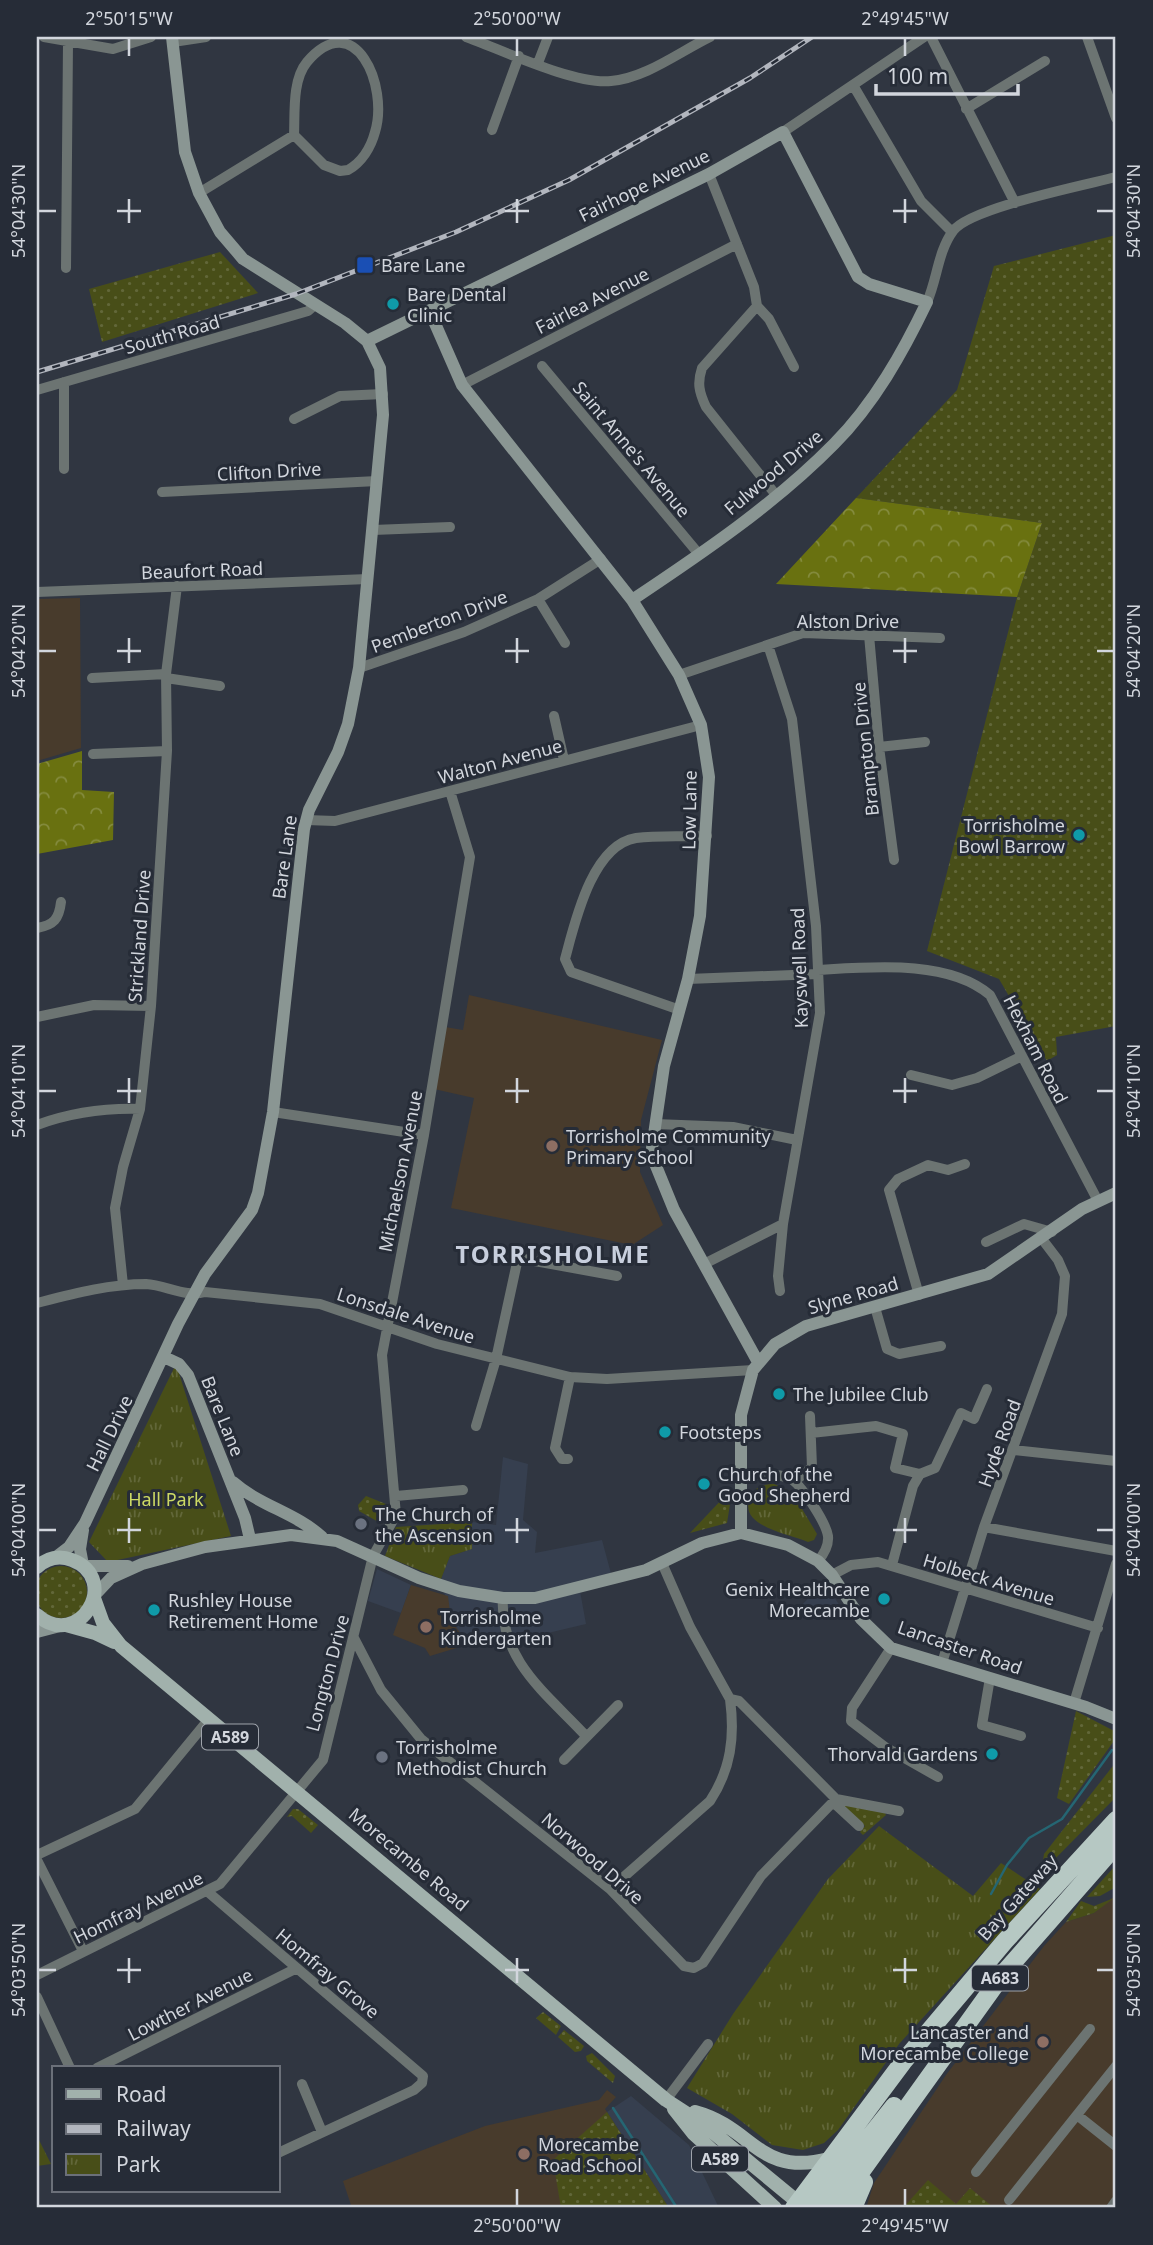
<svg xmlns="http://www.w3.org/2000/svg" width="1153" height="2245" font-family="'Noto Sans',sans-serif">
<style>
.built{fill:#363f4f}
.education{fill:#483b2c}
.grass{fill:url(#grass-dots)}
.forest{fill:url(#forest-crowns)}
.cemetery{fill:url(#cemetery-stones)}
.park{fill:url(#park-tufts)}
.lines{fill:none;stroke-linecap:round;stroke-linejoin:round}
.stream{stroke:#256673;stroke-width:2.5}
.street{stroke:#6c7472;stroke-width:10}
.secondary{stroke:#8a9693;stroke-width:12}
.primary{stroke:#a1b1ac;stroke-width:14}
.highway{stroke:#b6c8c3;stroke-width:18}
.rail-casing{stroke:#b2b6be;stroke-width:5}
.rail{stroke:#262c37;stroke-width:2.5;stroke-dasharray:8;stroke-linecap:butt}
.ticks{fill:none;stroke:#d2d6dd;stroke-width:2.5}
.transit-dot{fill:#1a4fb4;stroke:#262c37;stroke-width:2.5}
.culture-dot{fill:#0f9aa8;stroke:#262c37;stroke-width:2.5}
.education-dot{fill:#8d6e63;stroke:#262c37;stroke-width:2.5}
.worship-dot{fill:#6b7280;stroke:#262c37;stroke-width:2.5}
.labels{text-anchor:middle;dominant-baseline:central;stroke-width:6;stroke-linejoin:round;paint-order:stroke}
.shield{fill:#262c37;stroke:#9ea3ab;stroke-width:2}
.shield-label{font-size:16px;font-weight:bold;fill:#d2d6dd}
.street-label{font-size:18px;fill:#d2d6dd;stroke:#262c37}
.poi-label{font-size:18px;fill:#d2d6dd;stroke:#262c37;text-anchor:start}
.park-label{font-size:18px;fill:#cdda64;stroke:#262c37}
.district-label{font-size:24px;font-weight:bold;letter-spacing:2px;fill:#c8cfdd;stroke:#262c37}
.neatline{fill:none;stroke:#d2d6dd;stroke-width:2.5}
.ticks-label{font-size:18px;text-anchor:middle;fill:#d2d6dd}
</style>
<defs>
<pattern id="grass-dots" width="8" height="8" patternUnits="userSpaceOnUse" patternTransform="scale(1.75)"><rect width="8" height="8" fill="#484e18"/><path d="M2 2h.1M6 6h.1" fill="none" stroke="#626739" stroke-width="1.8" stroke-linecap="round"/></pattern>
<pattern id="forest-crowns" width="20" height="18" patternUnits="userSpaceOnUse" patternTransform="scale(1.75)"><rect width="20" height="18" fill="#697110"/><path d="M2 6a3 3 0 1 1 6 0M12 15a3 3 0 1 1 6 0" fill="none" stroke="#848b3e"/></pattern>
<pattern id="cemetery-stones" width="16" height="16" patternUnits="userSpaceOnUse" patternTransform="scale(1.75)"><rect width="16" height="16" fill="#484e18"/><path d="M2 7V4a2 2 0 0 1 4 0v3zM10 15v-3a2 2 0 0 1 4 0v3z" fill="#626739"/></pattern>
<pattern id="park-tufts" width="24" height="20" patternUnits="userSpaceOnUse" patternTransform="scale(1.75)"><rect width="24" height="20" fill="#484e18"/><path d="M3 7l-1-3M5 7V3M7 7l1-3M15 17l-1-3M17 17v-4M19 17l1-3" fill="none" stroke="#626739"/></pattern>
</defs>
<rect width="100%" height="100%" fill="#303641"/>
<!-- built -->
<path class="built" d="M503,1457l25,7 -5,56 14,12 -2,21 67,-13 11,41 -33,10 6,33 -55,13 -68,9 -1,-10 -11,-16 -10,-41 9,-23 22,-7v-27l24,3z
M377,1569l34,16 -10,28 -33,-12z
M824,1582l16,24 -13,14 -11,-10 -8,7 -9,-9z
M631,2096l58,49 30,63h-50l-62,-96z"/>
<!-- education -->
<path class="education" d="M80,598l1,150 -44,13v-162z
M469,995l193,45 -21,80 -1,52 23,53 -31,20 -181,-37 23,-110 -40,-9 11,-62 18,3z
M411,1585l37,11 3,24 11,16 1,10 -33,10 -5,-8 -32,-13z
M1116,1895v313h-250l8,-25 72,-108 98,-129 22,-24 28,-9z
M607,2090l9,7 -11,12 64,99h-317l-9,-27 142,-55 114,-26z"/>
<!-- grass -->
<path class="grass" d="M1116,235v791l-60,11 1,18 -10,6 -48,-82 -72,-28 90,-354 25,-74 -186,-25 101,-108 37,-124z
M220,252l38,41 -156,49 -13,-53z
M726,1495l5,3 -4,25 -37,10z
M366,1496l20,8 -4,20 -23,-13 -1,-6z
M35 1592a26 26 0 1 1 52 0a26 26 0 1 1-52 0Z
M1076,1711l40,21v6l-47,66 -12,-6z
M1116,1762v35l-68,69 -5,-5 1,-7z
M841,1804l44,9 1,2 -23,20 -3,-3 5,-6z
M293,1809h5l20,16 -7,8 -19,-17 -5,1z
M1116,1865v22l-16,9 -13,1z
M1114,1898l-20,15 -28,9 15,-21 13,5z
M543,2012l18,14 -5,9 -20,-17z
M564,2030l20,16 -3,5 -6,1 -17,-15z
M592,2053l23,23 -2,7 -26,-22 -1,-5z
M607,2112l62,96h-108l-8,-48z
M928,2180l28,24 14,-16 24,20h-91z"/>
<!-- forest -->
<path class="forest" d="M856,498l186,25 -25,74 -241,-13z
M82,751v39l32,2 -1,48 -76,14v-90z"/>
<!-- cemetery -->
<path class="cemetery" d="M37,2136l14,28 -14,2z"/>
<!-- park -->
<path class="park" d="M176,1364l55,172 -123,26 -19,-20z
M774,1484l18,8 25,42 -3,6 -6,2c-18,-8 -73,-16 -57,-46 4,-9 13,-12 23,-12z
M472,1522v27l-22,7 -9,23 -56,-23 11,-29z
M879,1826l94,70 28,-33 39,26 -141,155 -61,86 -14,13 -21,7 -31,-5 -40,-31 -45,-26 46,-74 95,-135z"/>
<g class="lines">
<!-- stream -->
<path class="stream" d="M991,1894l16,-29 22,-27 33,-19 50,-69
M613,2108l64,100"/>
<!-- street -->
<path class="street" d="M44,37l69,12 38,-12
M466,37c36,13 109,48 145,44 35,-3 68,-29 99,-44
M931,37l84,166
M1087,37l29,81
M173,42l33,-5
M538,63l10,-26
M853,85l68,116 31,31
M966,109l79,-48
M492,130l27,-74
M783,132l141,-95
M709,174l45,113 3,19 -55,62c-5,15 -3,24 4,39l70,88
M199,193l95,-58c1,-22 -2,-55 13,-73 48,-56 82,24 68,70 -4,15 -13,30 -27,38l-8,1 -16,-6 -30,-30
M66,268l2,-225
M927,302c10,-22 11,-51 26,-71 16,-23 132,-46 163,-54
M757,306l12,13 25,48
M542,366l156,187
M64,382v87
M462,385l275,-141
M37,390l271,-79 7,-6
M294,419l46,-23 43,-2
M162,492l215,-11
M373,530l77,-3
M37,592l331,-13
M538,599l27,44
M869,635l10,112 15,113
M768,645l24,74 24,207 4,87 -37,211 -5,52 2,15
M359,668l105,-36 74,-33 63,-40
M679,675l124,-42 137,5
M92,678l74,-4
M166,678l54,8
M554,716l10,44
M879,747l46,-5
M93,754l74,-3
M306,820l29,1 366,-96
M37,928c17,-3 22,-9 24,-26
M818,970c52,-3 130,-11 172,25l108,206
M688,979l130,-5
M680,1010l-109,-38 -6,-13c10,-37 27,-114 71,-121 23,-3 48,-1 71,-2
M37,1017l57,-12 57,1
M911,1075l41,10 25,-7 45,-22
M273,1112l151,23
M655,1124l78,3 64,13
M37,1125c33,-12 68,-17 103,-16
M986,1242l38,-18 28,8
M704,1264l79,-40
M123,1285l-8,-77 8,-41 17,-58 11,-103 16,-255 -1,-77 11,-88
M919,1295l-30,-105 9,-11 30,-14 20,5 17,-6
M37,1303c35,-9 72,-19 109,-19 20,1 40,14 59,8l115,12 117,40 133,33 37,2 146,-9
M875,1307l12,42 12,5 42,-8
M476,1426l20,-67 22,-101 99,18
M811,1433l65,-7 27,8 -8,34 25,6
M1014,1450l102,11
M568,1459h-6l-7,-11 15,-71
M740,1476c16,0 33,-4 49,2 12,5 37,45 39,58 1,10 -4,18 -10,25
M795,1481l17,-14 -2,-51
M396,1496l67,-6
M984,1527l132,24
M662,1563l28,64 40,72 9,2 97,98
M892,1565l21,-79 7,-12 15,-6 26,-55 13,6 13,-30
M832,1575l19,-10 27,-3 220,66
M503,1598c-4,62 44,96 83,138
M354,1638l27,52 40,49 189,150 74,77 10,2 9,-5 58,-87 75,-77
M891,1648l-39,60 -1,13 34,26 53,30
M942,1663l42,-136 78,-213 3,-38 -7,-16 -16,-21
M990,1678l-8,47 39,11
M1074,1703l42,-139
M564,1760l54,-55
M836,1799l63,12
M833,1802l26,24
M37,1855l98,-46 74,-90
M37,1860l46,91
M610,1889l100,-88c21,-32 25,-64 20,-102
M208,1892l215,184 -1,7 -8,7 -136,63
M37,1975l183,-91 103,-124 50,-204 23,-41 -14,-160 42,-220 46,-278 -20,-66
M37,1997l33,71
M97,2068l200,-100
M302,2084l20,48
M666,2100l42,-56
M1077,2115l39,31
M976,2172l114,-143
M1009,2200l107,-134
M1111,2208l5,-7"/>
<!-- secondary -->
<path class="secondary" d="M430,312l32,73 170,215 47,75 22,50 8,52 -9,139 -12,63 -24,87 -12,82 2,13 20,49 84,152
M367,341l342,-167 74,-42 75,145 11,7 58,18c-24,50 -53,102 -93,142 -59,60 -133,110 -202,156
M164,1357l15,7 9,11 57,143 5,21
M233,1482c27,24 63,31 89,55
M741,1533v-118l12,-45 22,-26 31,-18 182,-52 94,-65 34,-16
M56,1557l13,-10 16,-24 93,-199 27,-50 47,-64 6,-17 15,-81 31,-283 5,-19 29,-58 10,-28 11,-56 24,-253 -3,-47 -13,-27 -22,-18 -102,-64 -23,-27 -21,-39 -14,-41 -13,-115
M83,1565l-3,-16 3,-19
M83,1566h45
M94,1596l17,-18 31,-14 63,-17 86,-12 46,6 82,37 40,13 44,7h32l111,-28 56,-27 39,-10 47,12 30,16 14,14 29,44 30,29 195,59 30,12
M37,1632l23,-6"/>
<!-- primary -->
<path class="primary" d="M37,1567c10,-9 22,-12 35,-7 50,19 7,92 -35,55
M94,1598l9,25 18,23 545,454 37,24 102,84
M66,1625l29,8 19,9
M674,2109l19,24 82,75
M695,2112c59,16 63,65 134,47"/>
<!-- highway -->
<path class="highway" d="M794,2208l109,-146 102,-121 111,-121
M813,2208l81,-102
M835,2208l168,-234 113,-129
M853,2208l11,-26"/>
<!-- rail casing -->
<g class="rail-casing">
<path id="rail" d="M37,372l259,-78 160,-62 113,-52 181,-102 62,-41"/>
</g>
<!-- rail -->
<use href="#rail" class="rail"/>
</g>
<!-- ticks -->
<path class="ticks" d="M129,38v18M517,38v18M905,38v18M129,199v24M517,199v24M905,199v24M38,211h18M117,211h24M505,211h24M893,211h24M1097,211h17M129,638v25M517,638v25M905,638v25M38,651h18M117,651h24M505,651h24M893,651h24M1097,651h17M129,1078v25M517,1078v25M905,1078v25M38,1091h18M117,1091h24M505,1091h24M893,1091h24M1097,1091h17M129,1518v25M517,1518v25M905,1518v25M38,1530h18M117,1530h24M505,1530h24M893,1530h24M1097,1530h17M129,1958v25M517,1958v25M905,1958v25M38,1970h18M117,1970h24M505,1970h24M893,1970h24M1097,1970h17M517,2189v17M905,2189v17"/>
<!-- markers -->
<rect class="transit-dot" x="356" y="256" width="18" height="18" rx="3.5"/>
<g class="culture-dot">
<circle cx="393" cy="304" r="7"/>
<circle cx="1079" cy="835" r="7"/>
<circle cx="779" cy="1394" r="7"/>
<circle cx="665" cy="1432" r="7"/>
<circle cx="704" cy="1484" r="7"/>
<circle cx="884" cy="1599" r="7"/>
<circle cx="154" cy="1610" r="7"/>
<circle cx="992" cy="1754" r="7"/>
</g>
<g class="education-dot">
<circle cx="552" cy="1146" r="7"/>
<circle cx="426" cy="1627" r="7"/>
<circle cx="1043" cy="2042" r="7"/>
<circle cx="524" cy="2154" r="7"/>
</g>
<g class="worship-dot">
<circle cx="361" cy="1524" r="7"/>
<circle cx="382" cy="1757" r="7"/>
</g>
<g class="labels">
<!-- shield labels -->
<g class="shield">
<rect x="202" y="1724.5" width="56" height="25" rx="5"/>
<rect x="972" y="1965.5" width="56" height="25" rx="5"/>
<rect x="692" y="2146.5" width="56" height="25" rx="5"/>
</g>
<g class="shield-label">
<text x="230" y="1737">A589</text>
<text x="1000" y="1978">A683</text>
<text x="720" y="2159">A589</text>
</g>
<!-- street labels -->
<g class="street-label">
<text transform="translate(644 185) rotate(-26)">Fairhope Avenue</text>
<text transform="translate(592 300) rotate(-27)">Fairlea Avenue</text>
<text transform="translate(172 334) rotate(-16)">South Road</text>
<text transform="translate(632 449) rotate(50)">Saint Anne's Avenue</text>
<text transform="translate(269 471) rotate(-3)">Clifton Drive</text>
<text transform="translate(773 472) rotate(-40)">Fulwood Drive</text>
<text transform="translate(202 570) rotate(-2)">Beaufort Road</text>
<text transform="translate(439 621) rotate(-21)">Pemberton Drive</text>
<text x="848" y="621">Alston Drive</text>
<text transform="translate(865 749) rotate(-96)">Brampton Drive</text>
<text transform="translate(500 761) rotate(-15)">Walton Avenue</text>
<text transform="translate(689 810) rotate(-89)">Low Lane</text>
<text transform="translate(284 857) rotate(-82)">Bare Lane</text>
<text transform="translate(139 936) rotate(-86)">Strickland Drive</text>
<text transform="translate(799 968) rotate(-92)">Kayswell Road</text>
<text transform="translate(1036 1049) rotate(63)">Hexham Road</text>
<text transform="translate(400 1171) rotate(-79)">Michaelson Avenue</text>
<text transform="translate(853 1295) rotate(-16)">Slyne Road</text>
<text transform="translate(406 1315) rotate(18)">Lonsdale Avenue</text>
<text transform="translate(223 1416) rotate(68)">Bare Lane</text>
<text transform="translate(109 1433) rotate(-64)">Hall Drive</text>
<text transform="translate(999 1443) rotate(-70)">Hyde Road</text>
<text transform="translate(989 1579) rotate(17)">Holbeck Avenue</text>
<text transform="translate(960 1647) rotate(19)">Lancaster Road</text>
<text transform="translate(327 1673) rotate(-75)">Longton Drive</text>
<text transform="translate(593 1858) rotate(41)">Norwood Drive</text>
<text transform="translate(409 1859) rotate(40)">Morecambe Road</text>
<text transform="translate(1017 1897) rotate(-48)">Bay Gateway</text>
<text transform="translate(138 1907) rotate(-26)">Homfray Avenue</text>
<text transform="translate(328 1973) rotate(40)">Homfray Grove</text>
<text transform="translate(190 2004) rotate(-27)">Lowther Avenue</text>
</g>
<!-- poi labels -->
<g class="poi-label">
<text x="381" y="265">Bare Lane</text>
<text x="407" y="294">Bare Dental<tspan x="407" dy="21">Clinic</tspan></text>
<text x="1065" y="825" text-anchor="end">Torrisholme<tspan x="1065" dy="21">Bowl Barrow</tspan></text>
<text x="566" y="1136">Torrisholme Community<tspan x="566" dy="21">Primary School</tspan></text>
<text x="793" y="1394">The Jubilee Club</text>
<text x="679" y="1432">Footsteps</text>
<text x="718" y="1474">Church of the<tspan x="718" dy="21">Good Shepherd</tspan></text>
<text x="375" y="1514">The Church of<tspan x="375" dy="21">the Ascension</tspan></text>
<text x="870" y="1589" text-anchor="end">Genix Healthcare<tspan x="870" dy="21">Morecambe</tspan></text>
<text x="168" y="1600">Rushley House<tspan x="168" dy="21">Retirement Home</tspan></text>
<text x="440" y="1617">Torrisholme<tspan x="440" dy="21">Kindergarten</tspan></text>
<text x="396" y="1747">Torrisholme<tspan x="396" dy="21">Methodist Church</tspan></text>
<text x="978" y="1754" text-anchor="end">Thorvald Gardens</text>
<text x="1029" y="2032" text-anchor="end">Lancaster and<tspan x="1029" dy="21">Morecambe College</tspan></text>
<text x="538" y="2144">Morecambe<tspan x="538" dy="21">Road School</tspan></text>
</g>
<!-- park labels -->
<g class="park-label">
<text x="166" y="1499">Hall Park</text>
</g>
<!-- district labels -->
<g class="district-label">
<text x="553" y="1253">TORRISHOLME</text>
</g>
</g>
<!-- border -->
<rect width="1153" height="2245" fill="none" stroke="#262c37" stroke-width="77"/>
<!-- legend -->
<rect x="52" y="2066" width="228" height="126" fill="#262c37" stroke="#6b7079" stroke-width="2"/>
<rect x="66" y="2089" width="35" height="10" fill="#a1b1ac" stroke="#6b7079" stroke-width="2"/>
<text x="116" y="2102" font-size="21" fill="#d2d6dd">Road</text>
<rect x="66" y="2124" width="35" height="10" fill="#b2b6be" stroke="#6b7079" stroke-width="2"/>
<text x="116" y="2136" font-size="21" fill="#d2d6dd">Railway</text>
<rect x="66" y="2154" width="35" height="21" fill="url(#park-tufts)" stroke="#6b7079" stroke-width="2"/>
<text x="116" y="2172" font-size="21" fill="#d2d6dd">Park</text>
<!-- scale -->
<path d="M876 84v10h142v-10" fill="none" stroke="#d2d6dd" stroke-width="3.5"/>
<text x="887" y="84" font-size="21" fill="#d2d6dd" stroke="#262c37" stroke-width="5" paint-order="stroke">100 m</text>
<rect x="38" y="38" width="1076" height="2168" class="neatline"/>
<g class="ticks-label">
<text x="129" y="25">2°50'15"W</text>
<text x="517" y="25">2°50'00"W</text>
<text x="905" y="25">2°49'45"W</text>
<text transform="translate(19 211) rotate(-90)" y="6">54°04'30"N</text>
<text transform="translate(1134 211) rotate(-90)" y="6">54°04'30"N</text>
<text transform="translate(19 651) rotate(-90)" y="6">54°04'20"N</text>
<text transform="translate(1134 651) rotate(-90)" y="6">54°04'20"N</text>
<text transform="translate(19 1091) rotate(-90)" y="6">54°04'10"N</text>
<text transform="translate(1134 1091) rotate(-90)" y="6">54°04'10"N</text>
<text transform="translate(19 1530) rotate(-90)" y="6">54°04'00"N</text>
<text transform="translate(1134 1530) rotate(-90)" y="6">54°04'00"N</text>
<text transform="translate(19 1970) rotate(-90)" y="6">54°03'50"N</text>
<text transform="translate(1134 1970) rotate(-90)" y="6">54°03'50"N</text>
<text x="517" y="2232">2°50'00"W</text>
<text x="905" y="2232">2°49'45"W</text>
</g>
</svg>
